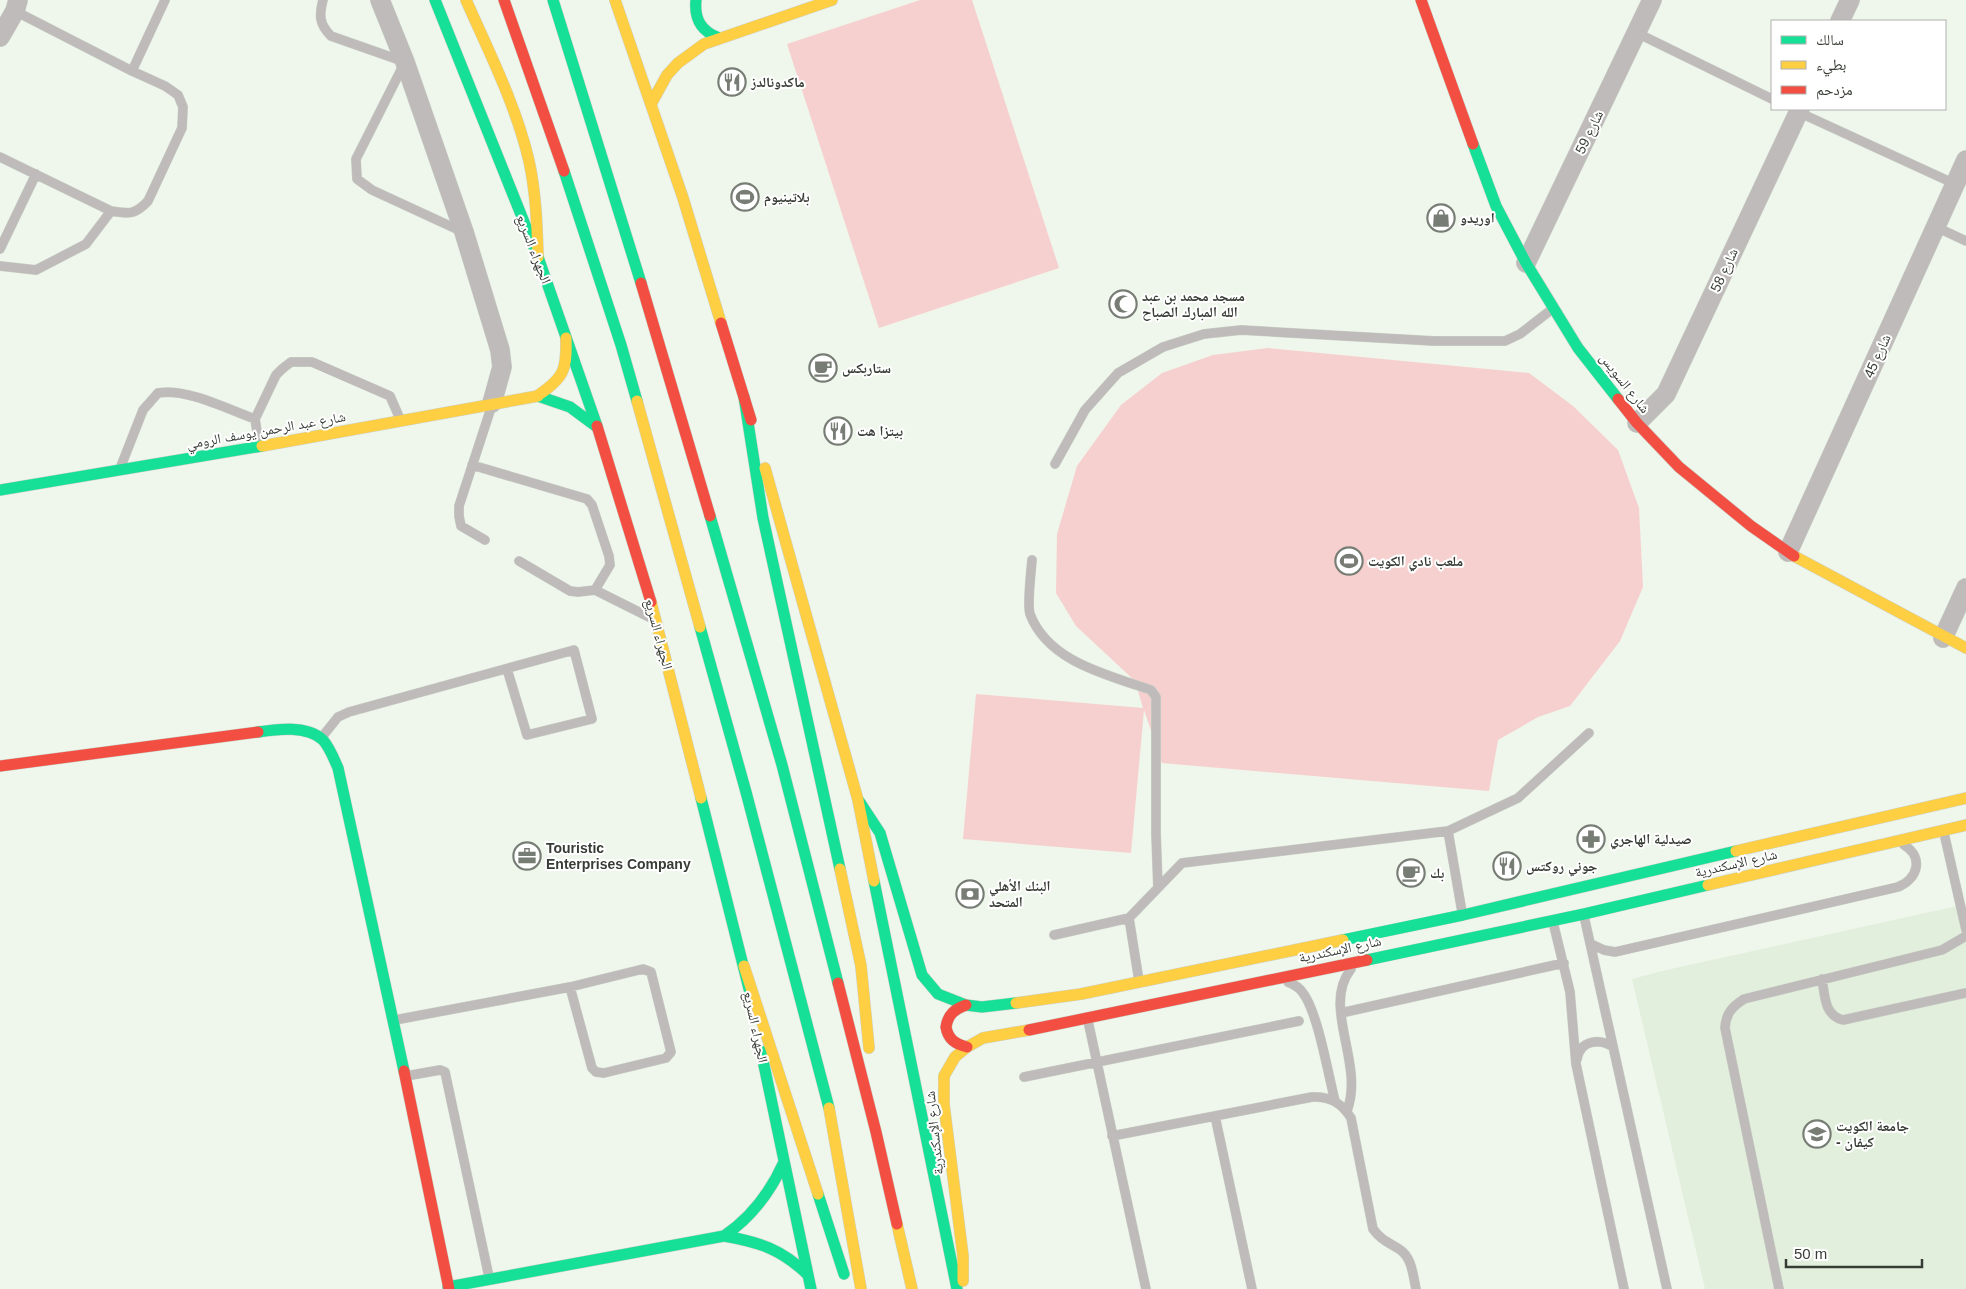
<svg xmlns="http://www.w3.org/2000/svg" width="1966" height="1289" font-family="Arial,'Noto Naskh Arabic',sans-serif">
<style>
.built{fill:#e2efdd}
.green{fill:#f6d0cf}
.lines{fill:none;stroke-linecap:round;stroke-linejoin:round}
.lane-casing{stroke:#cbd0c7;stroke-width:10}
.street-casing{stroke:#cbd0c7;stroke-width:20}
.fast-casing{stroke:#cbd0c7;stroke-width:12}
.slow-casing{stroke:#cbd0c7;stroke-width:12}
.jam-casing{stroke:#cbd0c7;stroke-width:12}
.lane{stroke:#bebbba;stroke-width:9}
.street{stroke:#bebbba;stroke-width:19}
.fast{stroke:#16e098;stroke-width:11}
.slow{stroke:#ffcf43;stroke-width:11}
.jam{stroke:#f24e42;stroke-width:11}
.labels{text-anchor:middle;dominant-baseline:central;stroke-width:4;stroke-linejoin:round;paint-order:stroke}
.poi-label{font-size:14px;font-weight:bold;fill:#373c35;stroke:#fff;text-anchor:start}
.street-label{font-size:14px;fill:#373c35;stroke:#fff}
</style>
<rect width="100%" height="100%" fill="#eff6eb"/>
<!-- built -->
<path class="built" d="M1966,904v385h-261l-73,-310 30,-8z"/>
<!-- green -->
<path class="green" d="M920,0h52l87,268 -180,60 -92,-284z
M1268,348l261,25 44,33 45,44 21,58 4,79 -23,54 -50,65 -32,11 -40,23 -9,51 -327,-28 -18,-53 -13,143 -168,-14 13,-145 167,14 -8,-27 -59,-55 -20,-33 1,-59 20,-68 44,-61 41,-32 51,-18z"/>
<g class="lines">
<!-- lane casing -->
<g class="lane-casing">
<path id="lane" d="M323,0c-4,15 -4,24 8,36l74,26 -49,97 1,20 15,11 91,42
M1637,33l135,66
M132,71l33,-71
M1796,111l159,73
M0,157l111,54c18,3 24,4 37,-10l34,-73 1,-21 -5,-12 -13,-9 -33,-15 -117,-60
M1936,227l30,14
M0,249l36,-75
M0,266l36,4 50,-26 25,-33
M255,419l4,25
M1055,464l30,-54 33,-37 45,-26 41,-13 37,-4 193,11h71l15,-7 31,-24
M472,465l115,34 5,6 17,51 1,9 -15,25
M121,466l22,-56 15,-17c29,-5 69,16 97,26l21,-44 6,-6 9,-7h21l78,34 10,23
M485,540l-24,-14 -2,-10v-10l32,-98
M1032,560c-1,12 -5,45 -2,54 18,48 78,61 121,76l5,7v137l2,54
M519,561l51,30 8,1 17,-2 54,27
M322,737l16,-20 11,-5 225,-62 18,69 -65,16 -20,-66
M1448,831l14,81
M1944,833l22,97
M1584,916l83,373
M1129,918l10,63
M1553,922l17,70 6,72 48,225
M1054,935l75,-17 53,-55 266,-32 70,-33 71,-65
M1591,944l13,6 11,2 283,-65c20,-8 26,-30 6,-42
M1822,979c3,17 2,36 21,41l123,-27
M1288,982c5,2 12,6 15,11 15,20 25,81 32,108
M1341,1013l223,-50
M395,1020l175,-33 73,-18 8,3 20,80 -5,6 -62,15 -8,-1 -4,-4 -22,-81
M1088,1021l58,268
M1577,1059c3,-19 23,-21 36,-12
M406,1076l34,-6 5,2 44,205
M1024,1077l275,-56
M1347,1111c18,-48 -26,-104 4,-142
M1215,1116l37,173
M1112,1136l200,-39c18,-1 30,6 39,21l22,111c8,11 15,13 26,20 13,8 14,26 17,40
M1779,1289l-54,-261c1,-15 7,-21 19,-29l198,-49 24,-14"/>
</g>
<!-- street casing -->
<g class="street-casing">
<path id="street" d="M380,0l25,62 59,170 36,118 2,17 -10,36
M1840,21l10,-21
M0,37l15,-26 3,-11
M1526,263l126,-263
M1637,423l29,-29 134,-285
M1788,552l178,-392
M1943,638l23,-50"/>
</g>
<!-- fast casing -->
<g class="fast-casing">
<path id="fast" d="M435,0l103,257 59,169
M553,0l88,283
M696,0c-2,19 5,31 23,38
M1473,144l23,62 30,57 52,85 40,51
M564,171l57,174 16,56
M538,396l32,11 27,20
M744,397l19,121 77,351
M0,490l262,-44
M710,516l72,249 56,218
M700,627l46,165 83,316
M258,732c19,-3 49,-7 65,8 7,8 11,19 15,28l66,303
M701,798l48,191
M859,801l21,32 42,142 16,19 28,11 16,2 34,-4
M874,881l83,408
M1343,940l120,-25 273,-64
M1367,960l217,-46 124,-29
M761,1051l50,238
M818,1194l26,80
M724,1236c35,6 57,13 83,38
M448,1287l276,-51c28,-19 46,-43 60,-74"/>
</g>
<!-- slow casing -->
<g class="slow-casing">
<path id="slow" d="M466,0c23,52 50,105 63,161 7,32 8,64 9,96
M615,0l68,198 38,125
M651,104l16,-29 11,-12 26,-19 128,-44
M537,396c27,-18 30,-26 29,-58
M637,401l63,226
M262,446l276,-50
M765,468l93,332 16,81
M1794,556l172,92
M651,602l50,196
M1736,851l230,-53
M840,869l21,97 8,82
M1708,885l258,-60
M744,966l74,228
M1016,1003l65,-9 262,-54
M829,1108l32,181
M897,1224l15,65
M963,1281v-25l-19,-151v-29l11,-19 12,-10 16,-9 46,-8"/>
</g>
<!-- jam casing -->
<g class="jam-casing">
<path id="jam" d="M504,0l60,171
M1421,0l52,144
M641,283l69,233
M721,323l30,97
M1618,399l19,24 42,44 72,59 43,30
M597,426l54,176
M0,766l258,-34
M838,983l38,149 21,92
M966,1005c-11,4 -18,9 -20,22 2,12 9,17 21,20
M1029,1030l338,-70
M404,1071l45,218"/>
</g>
<!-- lane -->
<use href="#lane" class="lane"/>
<!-- street -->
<use href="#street" class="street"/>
<!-- fast -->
<use href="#fast" class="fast"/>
<!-- slow -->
<use href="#slow" class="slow"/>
<!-- jam -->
<use href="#jam" class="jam"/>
</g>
<!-- icons -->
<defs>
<g id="restaurant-ring" transform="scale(1.4375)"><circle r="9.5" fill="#fff" stroke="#777d75" stroke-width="1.5"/><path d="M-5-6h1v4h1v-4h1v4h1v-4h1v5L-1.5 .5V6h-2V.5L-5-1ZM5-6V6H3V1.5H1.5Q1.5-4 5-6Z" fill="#777d75"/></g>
<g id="stadium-ring" transform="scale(1.4375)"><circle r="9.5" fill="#fff" stroke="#777d75" stroke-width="1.5"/><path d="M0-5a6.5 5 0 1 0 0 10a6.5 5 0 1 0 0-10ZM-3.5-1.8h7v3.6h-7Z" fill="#777d75"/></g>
<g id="shop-ring" transform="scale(1.4375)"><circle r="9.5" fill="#fff" stroke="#777d75" stroke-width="1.5"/><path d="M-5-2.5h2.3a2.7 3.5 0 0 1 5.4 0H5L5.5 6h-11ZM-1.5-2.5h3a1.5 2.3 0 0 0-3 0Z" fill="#777d75"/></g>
<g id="mosque-ring" transform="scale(1.4375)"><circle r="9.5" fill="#fff" stroke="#777d75" stroke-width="1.5"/><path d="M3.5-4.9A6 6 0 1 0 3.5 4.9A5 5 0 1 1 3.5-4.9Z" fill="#777d75"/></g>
<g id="cafe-ring" transform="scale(1.4375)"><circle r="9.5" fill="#fff" stroke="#777d75" stroke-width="1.5"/><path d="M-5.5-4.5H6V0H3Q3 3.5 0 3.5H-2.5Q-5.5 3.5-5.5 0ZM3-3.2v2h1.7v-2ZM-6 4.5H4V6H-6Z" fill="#777d75"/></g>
<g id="pharmacy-ring" transform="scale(1.4375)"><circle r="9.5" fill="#fff" stroke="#777d75" stroke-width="1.5"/><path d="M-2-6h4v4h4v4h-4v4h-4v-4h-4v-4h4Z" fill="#777d75"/></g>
<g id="office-ring" transform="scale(1.4375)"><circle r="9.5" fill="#fff" stroke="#777d75" stroke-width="1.5"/><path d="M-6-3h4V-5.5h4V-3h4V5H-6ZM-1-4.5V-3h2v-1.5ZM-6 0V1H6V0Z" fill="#777d75"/></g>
<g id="bank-ring" transform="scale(1.4375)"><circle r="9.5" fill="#fff" stroke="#777d75" stroke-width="1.5"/><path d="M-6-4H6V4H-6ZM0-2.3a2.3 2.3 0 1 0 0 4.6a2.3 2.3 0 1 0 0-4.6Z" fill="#777d75"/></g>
<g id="university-ring" transform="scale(1.4375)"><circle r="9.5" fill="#fff" stroke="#777d75" stroke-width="1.5"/><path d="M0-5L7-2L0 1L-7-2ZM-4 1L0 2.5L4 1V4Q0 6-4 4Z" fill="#777d75"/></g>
</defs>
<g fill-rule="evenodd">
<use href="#restaurant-ring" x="732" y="82"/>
<use href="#stadium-ring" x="745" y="197"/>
<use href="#shop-ring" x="1441" y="218"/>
<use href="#mosque-ring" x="1123" y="304"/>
<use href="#cafe-ring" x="823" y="368"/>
<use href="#restaurant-ring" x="838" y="431"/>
<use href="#stadium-ring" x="1349" y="561"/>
<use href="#pharmacy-ring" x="1591" y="839"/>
<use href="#office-ring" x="527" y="856"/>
<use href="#restaurant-ring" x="1507" y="866"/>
<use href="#cafe-ring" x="1411" y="873"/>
<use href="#bank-ring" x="970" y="894"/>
<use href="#university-ring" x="1817" y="1134"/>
</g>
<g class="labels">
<!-- poi labels -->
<g class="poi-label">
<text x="751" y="82">ماكدونالدز</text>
<text x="764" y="197">بلاتينيوم</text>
<text x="1460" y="218">اوريدو</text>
<text x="1142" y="296">مسجد محمد بن عبد<tspan x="1142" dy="16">الله المبارك الصباح</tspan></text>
<text x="842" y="368">ستاربكس</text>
<text x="857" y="431">بيتزا هت</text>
<text x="1368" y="561">ملعب نادي الكويت</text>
<text x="1610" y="839">صيدلية الهاجري</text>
<text x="546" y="848">Touristic<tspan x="546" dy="16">Enterprises Company</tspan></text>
<text x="1526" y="866">جوني روكتس</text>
<text x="1430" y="873">بك</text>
<text x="989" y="886">البنك الأهلي<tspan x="989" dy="16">المتحد</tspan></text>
<text x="1836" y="1126">جامعة الكويت<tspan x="1836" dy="16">- كيفان</tspan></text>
</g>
<!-- street labels -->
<g class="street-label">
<text transform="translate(1589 132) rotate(-64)">شارع 59</text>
<text transform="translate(534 249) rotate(69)">الجهراء السريع</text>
<text transform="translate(1724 270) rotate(-65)">شارع 58</text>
<text transform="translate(1877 356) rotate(-66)">شارع 45</text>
<text transform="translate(1625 383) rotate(52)">شارع السويس</text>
<text transform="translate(266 430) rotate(-10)">شارع عبد الرحمن يوسف الرومي</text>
<text transform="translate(659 634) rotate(75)">الجهراء السريع</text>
<text transform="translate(1736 863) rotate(-13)">شارع الإسكندرية</text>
<text transform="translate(1340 949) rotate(-12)">شارع الإسكندرية</text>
<text transform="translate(756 1027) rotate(78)">الجهراء السريع</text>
<text transform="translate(934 1133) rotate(-96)">شارع الإسكندرية</text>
</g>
</g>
<!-- legend -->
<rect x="1771" y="20" width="175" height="90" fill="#ffffff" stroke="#afb1ae"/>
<rect x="1781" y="36" width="25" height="8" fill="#16e098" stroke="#afb1ae"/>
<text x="1816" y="45" font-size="15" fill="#373c35">سالك</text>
<rect x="1781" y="61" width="25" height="8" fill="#ffcf43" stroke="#afb1ae"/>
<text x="1816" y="70" font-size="15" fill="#373c35">بطيء</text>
<rect x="1781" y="86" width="25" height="8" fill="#f24e42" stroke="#afb1ae"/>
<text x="1816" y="95" font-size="15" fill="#373c35">مزدحم</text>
<!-- scale -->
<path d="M1786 1259v8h136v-8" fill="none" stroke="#373c35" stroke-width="2.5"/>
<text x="1794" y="1259" font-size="15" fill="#373c35" stroke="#ffffff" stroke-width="4" paint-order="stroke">50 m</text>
</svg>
